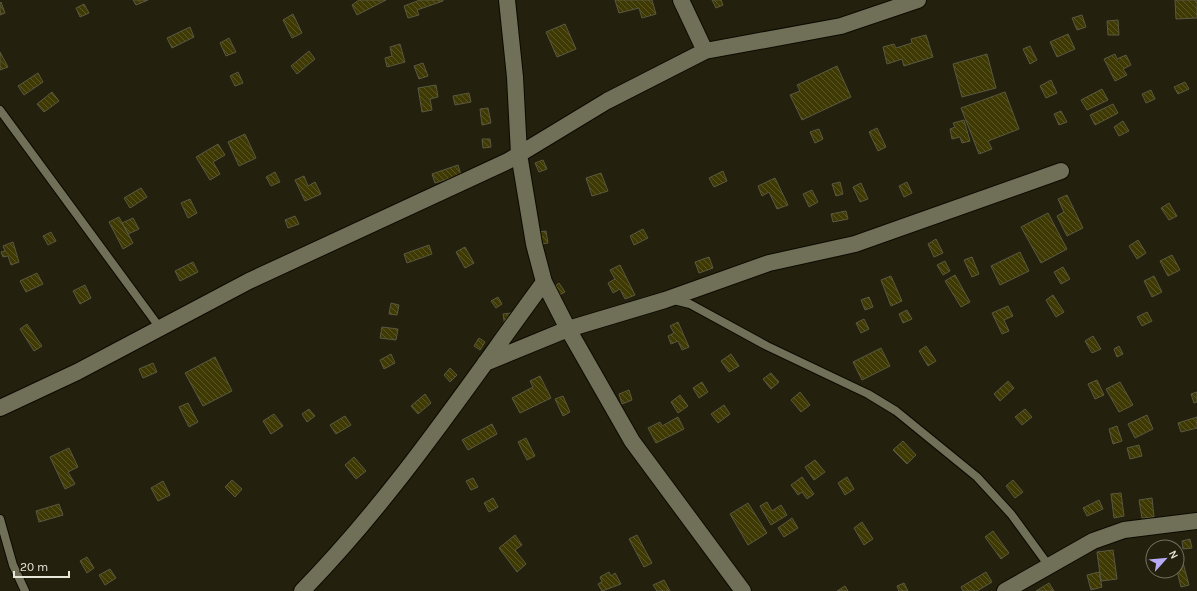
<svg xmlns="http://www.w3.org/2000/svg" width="1197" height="591" font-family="Karla,sans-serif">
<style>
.building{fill:url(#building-back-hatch);stroke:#5a5842}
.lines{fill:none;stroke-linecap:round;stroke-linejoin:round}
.lane-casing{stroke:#0c0a00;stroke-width:10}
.street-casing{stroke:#0c0a00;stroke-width:18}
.lane{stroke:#706f58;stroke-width:8}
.street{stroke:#706f58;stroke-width:16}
</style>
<defs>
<pattern id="building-back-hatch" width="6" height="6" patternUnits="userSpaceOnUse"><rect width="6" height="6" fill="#3f3a03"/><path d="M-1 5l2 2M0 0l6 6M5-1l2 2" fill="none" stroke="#5b5627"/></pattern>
</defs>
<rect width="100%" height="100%" fill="#23210d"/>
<!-- building -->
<path class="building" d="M133,0h15l-12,5z
M359,0h27l-29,15 -5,-10z
M420,0h23v1l-26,9 2,5 -11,3 -4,-12z
M615,0h37l4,14 -14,4 -3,-10 -20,5z
M712,0h9l2,5 -7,3z
M1175,0h22v18l-21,1z
M1,2l4,11 -5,2v-12z
M84,4l5,9 -9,4 -4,-9z
M293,14l9,19 -10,5 -9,-18z
M1082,15l4,12 -9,3 -5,-12z
M1118,20l1,15h-11l-1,-14z
M565,24l11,25 -19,8 -11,-25z
M190,27l4,10 -22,11 -5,-10z
M1068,34l7,15 -18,8 -7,-15z
M926,35l7,22 -29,9 -2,-7 -15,5 -4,-17 11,-3 2,4 16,-5 -1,-4z
M229,38l7,14 -10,4 -6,-13z
M400,44l5,18 -18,5 -2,-9 7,-2 -2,-9z
M1030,46l7,14 -7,4 -7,-15z
M309,51l6,8 -18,15 -6,-8z
M0,52l8,15 -8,3z
M987,54l9,34 -34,9 -9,-33z
M1115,54l2,5 9,-4 5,10 -8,4 4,6 -12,6 -11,-22z
M423,63l5,13 -9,3 -5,-13z
M837,66l14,31 -49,23 -12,-25 10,-4 -3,-6z
M238,72l5,11 -8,3 -5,-10z
M38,73l5,9 -19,13 -6,-9z
M1051,80l6,13 -11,5 -6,-12z
M1185,82l4,7 -11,5 -4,-7z
M436,85l2,12 -8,2 2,11 -10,2 -4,-24z
M1102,89l6,11 -21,10 -6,-10z
M1151,90l4,9 -9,4 -4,-9z
M52,92l7,9 -15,11 -7,-8z
M1005,92l14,37 -31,12 4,8 -13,5 -18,-46z
M469,93l2,9 -16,3 -2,-9z
M1113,104l5,9 -23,12 -5,-10z
M488,108l3,15 -9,2 -2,-16z
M1061,111l6,11 -8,3 -5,-11z
M964,120l6,21 -8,2 -2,-6 -8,2 -2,-10 5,-2 -2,-4z
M1123,121l6,10 -10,5 -5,-9z
M877,128l9,19 -8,4 -9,-19z
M819,129l4,10 -8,4 -5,-11z
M245,134l11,24 -17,8 -11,-24z
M482,139h8l1,8 -8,1z
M218,144l7,11 -12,7 7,12 -10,6 -14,-23z
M543,160l4,9 -8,3 -4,-9z
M458,165l3,10 -26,8 -3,-9z
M723,171l4,10 -13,6 -5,-9z
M275,172l5,10 -9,4 -5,-9z
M601,173l7,18 -16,5 -6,-18z
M304,176l4,10 7,-4 6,12 -16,7 -10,-21z
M775,178l13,27 -11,4 -8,-17 -7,4 -4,-10z
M840,182l3,12 -7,2 -4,-12z
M907,182l5,11 -8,4 -5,-11z
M861,183l7,16 -8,3 -7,-15z
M141,188l6,9 -17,11 -6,-10z
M812,190l6,12 -9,5 -6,-13z
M1067,195l16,33 -16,8 -10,-20 7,-4 -6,-13z
M190,199l7,14 -9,5 -7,-15z
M1169,203l8,13 -8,4 -8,-12z
M846,211l2,8 -15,3 -2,-8z
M1048,213l19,36 -26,14 -20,-36z
M295,216l4,8 -11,4 -3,-8z
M119,217l14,26 -10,6 -14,-27z
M133,218l6,11 -11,5 -6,-11z
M643,229l5,9 -14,7 -4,-9z
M546,231l2,12 -8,1 -2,-12z
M51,232l5,9 -8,4 -5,-9z
M936,239l7,14 -9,4 -6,-13z
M1138,240l8,13 -9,6 -8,-13z
M13,242l6,20 -8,3 -3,-9 -5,1 -2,-5 4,-1 -2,-5z
M429,245l3,9 -25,9 -3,-9z
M465,247l9,16 -9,5 -9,-16z
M1020,252l9,19 -29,14 -9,-19z
M1172,255l8,15 -12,6 -8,-15z
M709,257l4,11 -14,5 -4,-11z
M972,257l7,17 -7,3 -8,-17z
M945,261l5,10 -7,4 -6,-10z
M193,262l5,10 -18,9 -5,-10z
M620,265l15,30 -10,4 -5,-10 -7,4 -5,-10 7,-4 -5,-9z
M1063,267l7,12 -9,5 -7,-12z
M37,273l6,11 -17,8 -6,-11z
M955,275l15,27 -9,5 -16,-26z
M891,276l11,25 -11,5 -10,-26z
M1154,276l8,16 -10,5 -8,-16z
M559,283l6,9 -6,3 -5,-8z
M85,285l6,13 -11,6 -7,-13z
M1053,295l11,17 -8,5 -10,-17z
M498,297l4,7 -6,4 -5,-7z
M869,297l4,10 -8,3 -4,-10z
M391,303l8,2 -2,10 -8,-1z
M1008,306l5,10 -9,4 5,11 -7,3 -10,-21z
M907,310l5,9 -9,4 -4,-9z
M1147,312l5,9 -10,5 -5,-9z
M511,313l2,11 -8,2 -2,-12z
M864,319l5,10 -8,4 -5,-10z
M678,322l11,25 -7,3 -4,-9 -7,3 -3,-8 6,-3 -4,-7z
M27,324l15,22 -8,5 -14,-22z
M382,327l16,2 -2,11 -16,-2z
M1093,336l8,13 -9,4 -7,-12z
M479,338l6,4 -5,8 -6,-4z
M926,346l10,15 -8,5 -9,-15z
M1119,346l4,8 -6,3 -3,-8z
M881,348l9,18 -28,14 -9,-18z
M391,354l4,9 -11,6 -4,-9z
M731,354l8,12 -10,6 -8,-11z
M215,357l17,34 -29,15 -18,-33z
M153,363l4,9 -14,6 -4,-9z
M450,368l7,7 -7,7 -6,-7z
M771,373l8,9 -8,7 -8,-10z
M540,376l11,22 -31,15 -8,-15 21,-11 -3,-6z
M1097,380l7,15 -9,4 -7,-15z
M1008,381l6,7 -14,13 -6,-7z
M702,382l6,10 -9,6 -6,-10z
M1120,382l13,23 -14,7 -13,-23z
M629,390l3,10 -10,4 -3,-10z
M800,392l10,13 -9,7 -10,-12z
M1197,392v10l-3,1 -3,-9z
M425,394l6,9 -13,11 -7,-8z
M680,395l8,11 -10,7 -7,-11z
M563,396l7,16 -7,4 -8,-17z
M188,403l10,19 -9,5 -10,-20z
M724,405l6,9 -12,9 -7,-9z
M309,409l6,7 -8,6 -5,-8z
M1025,409l7,8 -10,8 -7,-8z
M274,414l9,12 -12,8 -8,-13z
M1147,415l6,14 -18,9 -7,-14z
M345,416l6,9 -15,9 -6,-9z
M678,417l6,12 -28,14 -8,-15 12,-6 2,4z
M1197,417v11l-16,4 -3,-9z
M492,424l5,10 -29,16 -6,-10z
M1117,426l5,15 -9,3 -4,-15z
M526,438l9,18 -8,4 -9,-18z
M903,441l13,14 -9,9 -14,-14z
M1139,445l3,11 -12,3 -3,-11z
M69,448l9,19 -10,5 7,12 -10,5 -15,-32z
M354,457l12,14 -10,8 -11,-14z
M815,460l10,12 -11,8 -9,-13z
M802,477l12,17 -7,5 -5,-7 -4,3 -7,-10z
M847,477l7,12 -9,6 -7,-12z
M473,478l5,9 -7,3 -5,-9z
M232,480l10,9 -7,8 -10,-10z
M1013,480l10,12 -8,6 -9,-12z
M163,481l7,14 -12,6 -7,-13z
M1121,493l3,23 -10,2 -3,-24z
M493,498l5,9 -9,5 -5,-9z
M1152,498l2,19 -12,1 -3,-18z
M1099,500l4,9 -16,7 -4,-8z
M767,502l5,9 9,-6 6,10 -16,10 -11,-19z
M748,503l19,30 -19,12 -18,-31z
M59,504l4,11 -24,7 -3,-11z
M792,518l6,10 -14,9 -6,-9z
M862,522l11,17 -9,6 -10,-17z
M993,531l16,22 -8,6 -16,-22z
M515,535l7,10 -7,5 11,14 -9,8 -18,-24z
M637,535l15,28 -8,4 -15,-28z
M1190,539l2,9 -9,1 -1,-8z
M1113,550l4,29 -16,2 -4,-29z
M87,557l7,11 -7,5 -7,-12z
M1182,559l7,26 -8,2 -4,-16v-10z
M110,569l6,9 -11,7 -6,-10z
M609,572l2,4 4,-3 6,11 -19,7 -4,-7 4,-2 -2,-5z
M986,572l6,10 -15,9h-14l-2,-4z
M1099,572l3,15 -11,3 -4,-15z
M664,580l6,11h-13l-4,-6z
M904,583l4,8h-9l-2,-5z
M1049,583l5,8h-18z
M845,586l3,5h-11z"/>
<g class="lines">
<!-- lane casing -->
<g class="lane-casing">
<path id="lane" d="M0,110l160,218
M674,300l16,4 77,42 101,48 28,17 81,66 34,37 38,52
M0,519l13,46 12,26"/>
</g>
<!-- street casing -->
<g class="street-casing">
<path id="street" d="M507,0l8,77 4,77 15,90 10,38 24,47 64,112 111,150
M681,0l24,51
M485,363l83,-34 97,-29 104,-37 86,-19 206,-73
M0,408l77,-36 172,-91 259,-120 99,-60 98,-50 136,-25 77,-26
M302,591c92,-94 164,-203 242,-309
M1005,591l88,-50 31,-11 73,-9"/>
</g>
<!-- lane -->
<use href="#lane" class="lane"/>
<!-- street -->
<use href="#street" class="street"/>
</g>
<!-- north arrow -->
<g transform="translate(1165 559) rotate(63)"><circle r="19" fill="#23210d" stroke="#71705f"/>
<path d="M0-3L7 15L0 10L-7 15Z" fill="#b9aaf7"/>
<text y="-6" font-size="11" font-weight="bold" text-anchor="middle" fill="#e6e6d9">N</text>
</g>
<!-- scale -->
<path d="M14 571v6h55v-6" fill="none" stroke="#e6e6d9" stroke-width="2"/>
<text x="20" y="571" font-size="12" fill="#e6e6d9" stroke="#23210d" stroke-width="3" paint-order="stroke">20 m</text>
</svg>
